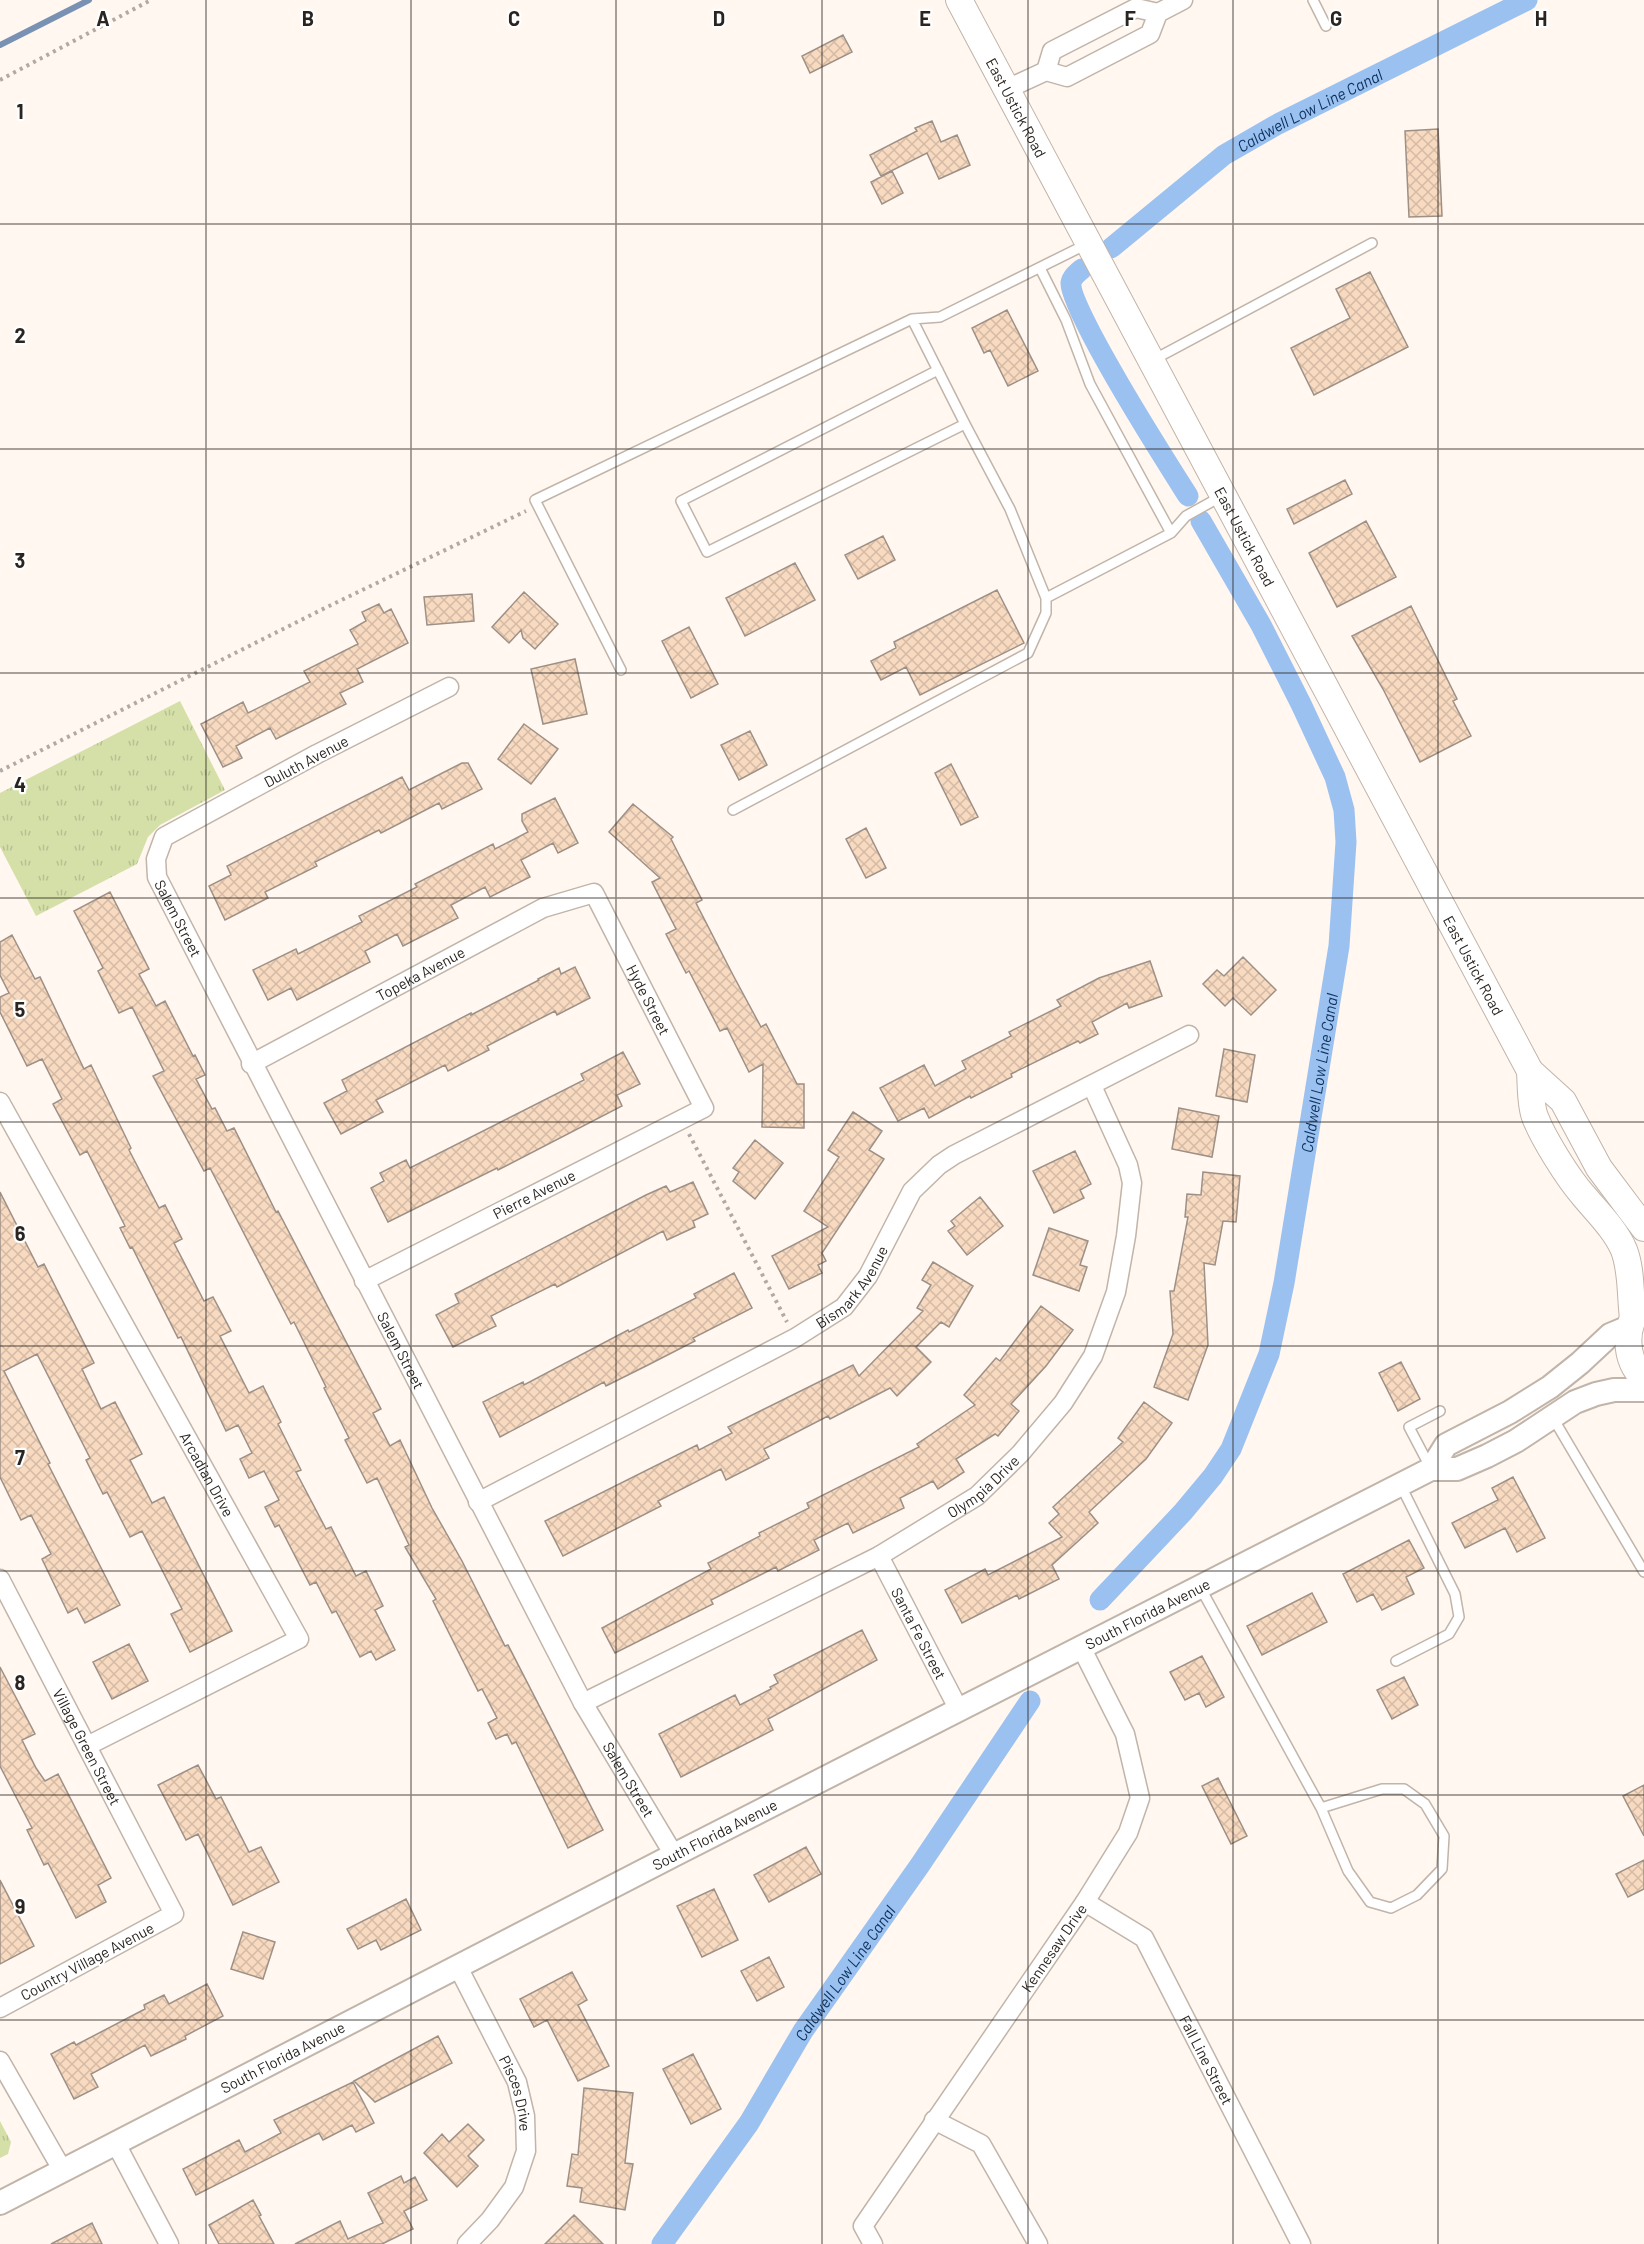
<svg xmlns="http://www.w3.org/2000/svg" width="1644" height="2244" font-family="Barlow,sans-serif">
<style>
.park{fill:url(#park-tufts)}
.lines{fill:none;stroke-linecap:round;stroke-linejoin:round}
.stream{stroke:#7992b3;stroke-width:6}
.canal{stroke:#9bc1f1;stroke-width:21}
.building{fill:url(#building-cross-hatch);stroke:#9d9086;stroke-width:1.5}
.service-casing{stroke:#c1b4a9;stroke-width:12}
.minor-casing{stroke:#c1b4a9;stroke-width:21}
.tertiary-casing{stroke:#c1b4a9;stroke-width:26}
.secondary-casing{stroke:#c1b4a9;stroke-width:28}
.path{stroke:#b1aaa4;stroke-width:4;stroke-dasharray:3 4.5;stroke-linecap:butt}
.service{stroke:#fff;stroke-width:9}
.minor{stroke:#fff;stroke-width:18}
.tertiary{stroke:#fff;stroke-width:22}
.secondary{stroke:#fff;stroke-width:26}
.grid{fill:none;stroke:#2a2521;stroke-width:1.5;stroke-opacity:0.55}
.labels{text-anchor:middle;dominant-baseline:central;stroke-width:4.5;stroke-linejoin:round;paint-order:stroke}
.street-label{font-size:15px;fill:#2a2521;stroke:#fff}
.water-label{font-size:16px;font-style:italic;fill:#0b315c;stroke:#fff}
.grid-label{font-size:20px;text-anchor:middle;font-weight:bold;fill:#2a2521;stroke:#fff;stroke-width:4.5;stroke-linejoin:round;paint-order:stroke}
</style>
<defs>
<pattern id="park-tufts" width="24" height="20" patternUnits="userSpaceOnUse" patternTransform="scale(1.5)"><rect width="24" height="20" fill="#d5e0a9"/><path d="M3 7l-1-3M5 7V3M7 7l1-3M15 17l-1-3M17 17v-4M19 17l1-3" fill="none" stroke="#b7c091"/></pattern>
<pattern id="building-cross-hatch" width="8" height="8" patternUnits="userSpaceOnUse" patternTransform="scale(1.5)"><rect width="8" height="8" fill="#f8dac0"/><path d="M0 0l8 8M0 8l8-8" fill="none" stroke="#d5bba5"/></pattern>
</defs>
<rect width="100%" height="100%" fill="#fff7f0"/>
<!-- park -->
<path class="park" d="M180,701l45,89 -65,35 -12,12 -11,27 -101,52 -36,-69v-54z
M0,2121l11,21 -3,12 -8,4z"/>
<g class="lines">
<!-- stream -->
<path class="stream" d="M0,45l89,-45"/>
<!-- canal -->
<g class="canal">
<path id="s1" d="M1111,248l113,-93 54,-31 249,-124"/>
<path d="M1082,269c-5,4 -10,8 -11,14 -3,25 98,183 117,213"/>
<path id="s2" d="M1100,1600l83,-88 30,-36 18,-27 38,-95 15,-71 55,-337 7,-104 -2,-32 -9,-33 -34,-73 -40,-79 -60,-104"/>
<path id="s3" d="M662,2244l87,-121 54,-92 117,-166 110,-164"/>
</g>
</g>
<!-- building -->
<path class="building" d="M843,35l9,17 -42,21 -8,-17z
M932,121l9,21 16,-7 13,30 -31,14 -12,-26 -46,23 -11,-21 47,-24 -2,-3z
M1438,129l4,87 -33,1 -4,-86z
M892,171l11,22 -21,11 -11,-22z
M1370,272l38,75 -94,48 -23,-47 59,-30 -14,-29z
M1007,310l31,61 -30,15 -18,-36 -6,3 -12,-25z
M1345,480l7,14 -58,30 -7,-15z
M1366,521l30,56 -59,30 -28,-54z
M883,536l12,24 -37,19 -13,-24z
M795,563l20,37 -70,36 -19,-38z
M997,590l27,53 -104,52 -14,-28 -25,13 -10,-19 25,-13 -2,-6z
M524,592l34,32 -23,25 -12,-11 -2,-8 -12,13 -17,-16z
M472,594l2,27 -47,4 -3,-28z
M379,604l5,9 7,-4 17,34 -51,26 6,13 -23,11 6,11 -70,35 -6,-11 -34,18 6,12 -19,9 -22,-43 42,-22 5,11 62,-31 -6,-11 54,-27 -8,-14 16,-9 -4,-9z
M1411,606l46,93 -4,2 18,35 -51,26 -37,-73 -31,-53z
M689,627l29,57 -27,14 -29,-57z
M575,659l12,55 -44,10 -12,-55z
M524,724l34,25 -27,35 -33,-25z
M750,731l17,34 -28,15 -18,-35z
M462,763h6l14,26 -40,20 -3,-6 -58,30 -2,-3 -64,32 2,4 -52,26 3,6 -43,22 -16,-34 22,-11 -4,-9 175,-89 7,13z
M951,764l27,53 -17,8 -26,-52z
M555,798l23,45 -20,10 -5,-10 -32,17 9,17 -40,20 -5,-10 -34,18 7,13 -55,28 -6,-12 -32,17 5,11 -73,38 -6,-12 -23,12 -15,-30 43,-21 2,5 64,-32 -3,-6 58,-29 -2,-3 78,-40 2,5 33,-17 -6,-11v-7z
M633,804l40,33 -2,2 31,61 -6,3 37,72 28,52 5,-3 31,60h7v44l-42,-1 1,-63 -14,8 -22,-44 -7,3 -31,-60 -3,2 -20,-39 10,-5 -24,-47 8,-4 -51,-46z
M866,828l20,40 -20,10 -20,-39z
M110,892l39,77 -10,5 17,32 9,-5 28,55 2,-1 10,20 -9,4 16,30 3,-1 12,23 7,-3 42,84 2,-1 103,198 -8,4 17,33 10,-6 32,68 30,53 43,85 3,-1 95,185 -35,18 -52,-106 -4,2 -5,-10 -11,5 -8,-16 9,-5 -15,-29 -4,2 -45,-90 3,-2 -31,-52 4,-2 -32,-67 -10,5 -22,-43 4,-2 -25,-50 2,-1 -32,-65 -3,2 -81,-156 -6,3 -51,-95 11,-5 -32,-64 -13,6 -21,-42 5,-3 -29,-57z
M12,935l23,44 5,-2 44,92 7,-4 40,83 -2,2 30,58 6,-3 17,34 -8,4 30,58 9,-4 18,34 -11,5 29,57 14,-7 18,36 -3,2 23,46 -5,2 30,57 5,-2 25,49 10,-5 17,35 -8,4 20,40 -19,10 -5,-9 -11,6 -24,-46 -4,2 -16,-31 -6,3 -31,-60 -4,2 -10,-20 14,-7 -15,-29 -15,7 -9,-19 12,-6 -14,-28 -12,6 -45,-94 -3,1 -46,-91 -2,1 -10,-20 5,-2 -38,-75 -7,4 -27,-51 9,-5 -20,-40 -15,7 -27,-54v-15l9,-4 -9,-18v-33z
M1243,957l33,33 -25,25 -18,-17 -8,8 -22,-22 14,-14 7,6z
M1150,961l12,35 -33,12 -2,-5 -35,19 6,12 -18,9 -2,-2 -67,33 1,3 -41,21 -1,-2 -41,22 -5,-10 -26,13 -18,-33 44,-23 11,21 31,-17 -4,-8 49,-25 -2,-4 52,-26 -4,-6 42,-22z
M575,967l15,31 -33,17 -2,-4 -68,35 2,4 -41,21 -3,-6 -69,35 7,12 -42,22 -17,-31 23,-12 -5,-11 129,-67v2l68,-35 -1,-1 21,-11 2,6z
M1224,1049l31,6 -8,47 -31,-6z
M623,1052l17,32 -23,11 5,11 -124,64 -1,-2 -109,54 -17,-34 13,-7 -4,-8 26,-13 4,8 174,-88 -3,-6z
M1179,1108l40,8 -7,41 -40,-8z
M853,1112l29,19 -13,19 15,9 -62,94 4,8 -8,4 4,8 -33,16 -17,-33 56,-29 -24,-16 35,-54 -11,-7z
M755,1140l28,23 -28,36 -22,-18 6,-9 -6,-4z
M1075,1151l16,33 -11,6 4,8 -30,15 -21,-42z
M1203,1172l37,4 -4,46 -13,-1 -8,44 -11,-2 4,82 -20,55 -34,-13 19,-53 -3,-43h4l14,-74h-3l2,-23 14,1z
M693,1182l15,32 -15,7 2,6 -28,13 -4,-9 -106,56 -2,-3 -64,32 5,10 -43,21 -17,-32 23,-12 -4,-9 191,-99 20,-9 4,6z
M0,1192l38,75 6,-3 50,99 -12,6 19,40 14,-7 27,52 -12,6 22,43 12,-6 68,134 -42,21 -19,-38 11,-5 -40,-78 -12,6 -23,-45 -4,2 -17,-34 4,-2 -53,-104 -33,17 46,92 -2,1 72,141 -35,18 -8,-15 -9,5 -26,-54 9,-5 -20,-39 -10,5 -21,-43z
M980,1197l23,29 -36,29 -19,-24 7,-5 -4,-5z
M1049,1228l39,13 -8,24 7,2 -8,24 -46,-16z
M933,1262l40,24 -24,41 -8,-5 -25,25 15,15 -34,34 -7,-8 -60,31 -2,-3 -64,33 5,9 -43,22 -5,-11 -63,32 3,5 -98,50 -18,-35 152,-76 2,5 33,-17 -4,-6 125,-62 6,11 64,-65 -6,-3 14,-23 -9,-5z
M734,1273l18,35 -59,30 2,3 -49,25 -40,20 -2,-4 -104,55 -17,-35 40,-20 1,3 104,-55 1,2 67,-34 -2,-4z
M1041,1306l32,24 -27,36 -35,38 8,7 -21,25 -3,-2 -39,25 8,13 -26,17 -5,-8 -33,17 4,10 -51,25 -5,-10 -34,17 5,10 -41,21 -2,-4 -65,33 2,4 -98,49 -13,-25 109,-59 -3,-6 52,-27 -1,-3 50,-25 -2,-5 112,-56 -2,-3 58,-39 -11,-10 32,-37 4,3z
M1401,1362l19,37 -22,12 -19,-38z
M1144,1402l28,21 -26,36 -57,53 9,11 -46,42 7,14 -40,20 -2,-4 -55,28 -17,-33 40,-21 3,6 74,-38 -13,-14 10,-9 -6,-7 70,-65 -5,-4z
M1513,1477l32,61 -28,14 -12,-24 -40,20 -13,-25 46,-23 -6,-12z
M1409,1540l15,28 -18,9 8,17 -32,16 -9,-16 -16,8 -14,-28z
M1312,1593l15,29 -65,33 -15,-29z
M862,1630l15,30 -109,59 5,11 -92,47 -22,-43 76,-39 5,10 31,-16 -1,-2 8,-4 -4,-8z
M129,1644l19,37 -36,18 -19,-37z
M1202,1656l22,41 -18,10 -7,-14 -14,7 -15,-28z
M0,1667l35,67 -13,6 14,28 9,13 13,-7 53,104 -13,7 8,17 -30,16 -28,-55 -4,2 -17,-35 5,-2 -32,-62z
M1404,1677l14,28 -26,14 -15,-29z
M198,1765l18,34 5,-2 28,55 12,-5 18,35 -46,23 -35,-71 -12,6 -28,-55z
M1218,1778l29,58 -16,8 -29,-58z
M1644,1785v51l-21,-40z
M806,1847l15,27 -52,28 -15,-27z
M1644,1860v29l-16,8 -12,-23z
M0,1880l34,66 -34,18z
M714,1889l24,51 -36,17 -25,-51z
M406,1899l15,31 -40,20 -5,-10 -18,9 -11,-20z
M243,1932l32,10 -12,37 -32,-10z
M769,1957l15,30 -27,14 -16,-30z
M572,1972l15,28 -9,5 31,61 -31,15 -31,-61 -13,7 -14,-28z
M207,1984l16,32 -38,20 1,3 -35,17 -6,-11 -54,29 7,13 -24,12 -23,-45 23,-12 2,3 69,-36 -1,-4 20,-10 5,9z
M438,2036l14,27 -77,39 -21,-21z
M693,2054l28,55 -30,15 -28,-55z
M353,2082l21,41 -18,9 -4,-7 -29,15 -4,-7 -123,62 -13,-26 56,-29 6,12 36,-19 -7,-13z
M584,2088l49,5 -8,70 8,1 -8,46 -45,-8 2,-14 -15,-2 5,-32 6,1z
M468,2124l16,16 -16,16 10,10 -21,21 -33,-34 18,-19 7,8z
M401,2176l3,7 11,-6 12,23 -23,11 9,18 -31,15h-87l45,-23 8,18 35,-16 -15,-30z
M253,2200l8,15 -2,1 15,28h-55l-10,-19z
M574,2215l29,29h-58z
M92,2223l10,21h-51z"/>
<g class="lines">
<!-- service casing -->
<g class="service-casing">
<path id="service" d="M1313,0l13,26
M1040,268l26,52 24,64 81,149
M912,319l53,105 -258,128 -26,-51 257,-131
M1153,360l219,-117
M965,424l45,85 36,89
M621,670l-86,-170 377,-181 28,-2 147,-73
M733,810l295,-157 18,-40v-15l125,-65 15,-17 36,-20
M1553,1418l91,154
M1430,1467l-21,-40 31,-16
M1200,1587l121,221 27,63 22,31 21,6 26,-13 25,-26 2,-33 -19,-32 -21,-15h-22l-61,19
M1396,1661l53,-27 10,-17 -4,-23 -55,-110"/>
</g>
<!-- minor casing -->
<g class="minor-casing">
<g id="minor">
<path d="M1046,71l6,-20 84,-43 22,5"/>
<path d="M1007,89l39,-18 21,6 83,-43 8,-21 25,-13"/>
<path id="s4" d="M449,687l-132,67 -153,83 -8,22 1,18 426,826 91,152"/>
<path id="s5" d="M251,1064l292,-156 51,-15 110,215 -340,173"/>
<path id="s6" d="M0,1102l299,537 -212,107"/>
<path id="s7" d="M478,1502l317,-164 49,-31 24,-31 44,-85 27,-26 15,-10 235,-120"/>
<path id="s8" d="M879,1556l80,154"/>
<path id="s9" d="M0,1579l174,335 -174,94"/>
<path id="s10" d="M583,1703l296,-147 98,-60 43,-42 43,-51 30,-47 23,-64 10,-56 6,-53 -4,-18 -36,-79"/>
<path id="s11" d="M1085,1902l59,36 157,306"/>
<path id="s12" d="M458,1967l59,115 8,34 1,35 -12,36 -24,33 -23,24"/>
<path d="M0,2061l63,110"/>
<path d="M934,2120l47,24 57,100"/>
<path d="M116,2144l53,100"/>
<path id="s13" d="M873,2244l-10,-18 222,-324 43,-69 12,-35 -15,-64 -44,-87"/>
</g>
</g>
<!-- tertiary casing -->
<g class="tertiary-casing">
<g id="tertiary">
<path d="M1431,1469l15,-24 64,-33 40,-25 30,-24 30,-28 19,-8"/>
<path id="s14" d="M0,2203l674,-348 757,-386h26l30,-13 29,-15 59,-39 21,-8 18,-4h30"/>
</g>
</g>
<!-- secondary casing -->
<g class="secondary-casing">
<g id="secondary">
<path id="s15" d="M959,0l571,1071 33,30 36,67 45,60"/>
<path d="M1530,1071c1,14 0,33 5,46 8,21 33,61 48,78 14,17 32,34 41,55 8,21 6,45 9,68"/>
<path d="M1642,1305c-19,21 -18,54 2,74"/>
</g>
</g>
<!-- path -->
<path class="path" d="M0,80l151,-80
M0,771l325,-163 201,-97
M689,1134l98,188"/>
<!-- service -->
<use href="#service" class="service"/>
<!-- minor -->
<use href="#minor" class="minor"/>
<!-- tertiary -->
<use href="#tertiary" class="tertiary"/>
<!-- secondary -->
<use href="#secondary" class="secondary"/>
</g>
<!-- grid -->
<path class="grid" d="M206,0v2244M411,0v2244M616,0v2244M822,0v2244M1028,0v2244M1233,0v2244M1438,0v2244M0,224h1644M0,449h1644M0,673h1644M0,898h1644M0,1122h1644M0,1346h1644M0,1571h1644M0,1795h1644M0,2020h1644"/>
<g class="labels">
<!-- street labels -->
<g class="street-label">
<text stroke="none"><textPath href="#s15" startOffset="122">East Ustick Road</textPath></text>
<text stroke="none"><textPath href="#s15" startOffset="608">East Ustick Road</textPath></text>
<text transform="translate(306 761) rotate(-28)">Duluth Avenue</text>
<text stroke="none"><textPath href="#s4" startOffset="410">Salem Street</textPath></text>
<text stroke="none"><textPath href="#s15" startOffset="1094">East Ustick Road</textPath></text>
<text stroke="none"><textPath href="#s5" startOffset="192">Topeka Avenue</textPath></text>
<text stroke="none"><textPath href="#s5" startOffset="504">Hyde Street</textPath></text>
<text transform="translate(534 1194) rotate(-27)">Pierre Avenue</text>
<text stroke="none"><textPath href="#s7" startOffset="435">Bismark Avenue</textPath></text>
<text stroke="none"><textPath href="#s4" startOffset="896">Salem Street</textPath></text>
<text stroke="none"><textPath href="#s6" startOffset="426">Arcadian Drive</textPath></text>
<text stroke="none"><textPath href="#s10" startOffset="456">Olympia Drive</textPath></text>
<text stroke="none"><textPath href="#s14" startOffset="1290">South Florida Avenue</textPath></text>
<text stroke="none"><textPath href="#s8" startOffset="87">Santa Fe Street</textPath></text>
<text stroke="none"><textPath href="#s9" startOffset="189">Village Green Street</textPath></text>
<text stroke="none"><textPath href="#s4" startOffset="1382">Salem Street</textPath></text>
<text stroke="none"><textPath href="#s14" startOffset="804">South Florida Avenue</textPath></text>
<text stroke="none"><textPath href="#s13" startOffset="358">Kennesaw Drive</textPath></text>
<text transform="translate(87 1961) rotate(-28)">Country Village Avenue</text>
<text stroke="none"><textPath href="#s14" startOffset="318">South Florida Avenue</textPath></text>
<text stroke="none"><textPath href="#s11" startOffset="206">Fall Line Street</textPath></text>
<text stroke="none"><textPath href="#s12" startOffset="140">Pisces Drive</textPath></text>
</g>
<!-- water labels -->
<g class="water-label">
<text stroke="none"><textPath href="#s1" startOffset="243">Caldwell Low Line Canal</textPath></text>
<text stroke="none"><textPath href="#s2" startOffset="588">Caldwell Low Line Canal</textPath></text>
<text stroke="none"><textPath href="#s3" startOffset="327">Caldwell Low Line Canal</textPath></text>
</g>
</g>
<g class="grid-label">
<text x="103" y="26">A</text>
<text x="308" y="26">B</text>
<text x="514" y="26">C</text>
<text x="719" y="26">D</text>
<text x="925" y="26">E</text>
<text x="1130" y="26">F</text>
<text x="1336" y="26">G</text>
<text x="1541" y="26">H</text>
<text x="20" y="119">1</text>
<text x="20" y="343">2</text>
<text x="20" y="568">3</text>
<text x="20" y="792">4</text>
<text x="20" y="1017">5</text>
<text x="20" y="1241">6</text>
<text x="20" y="1465">7</text>
<text x="20" y="1690">8</text>
<text x="20" y="1914">9</text>
</g>
</svg>
